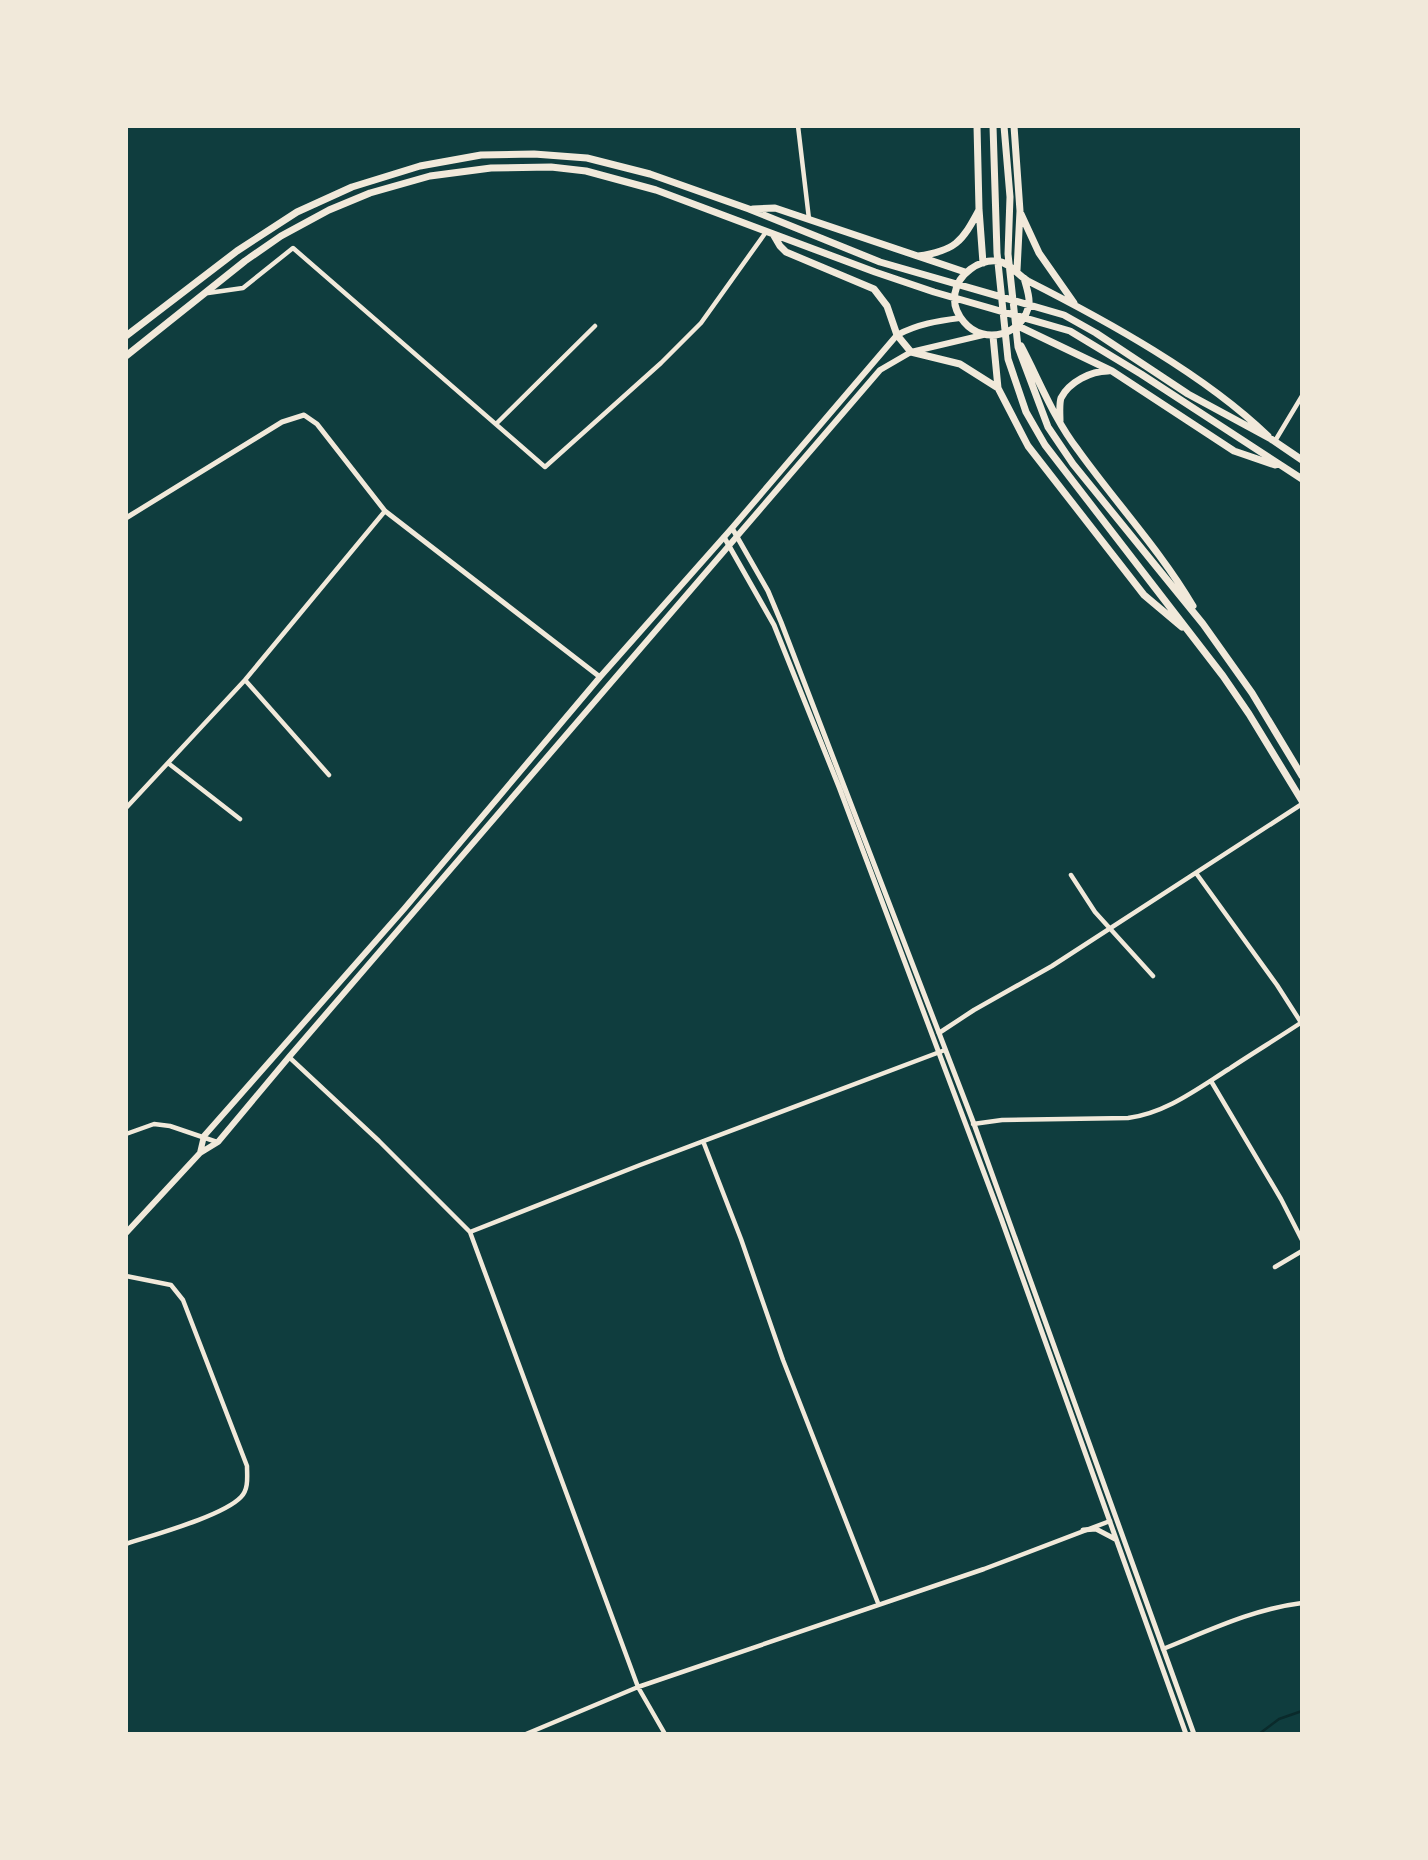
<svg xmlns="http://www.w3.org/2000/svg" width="1428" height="1860" font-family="Helvetica,sans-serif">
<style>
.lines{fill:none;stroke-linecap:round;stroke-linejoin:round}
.stream{stroke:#0a2a2b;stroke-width:2.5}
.minor{stroke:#f1e9da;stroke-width:4.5}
.tertiary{stroke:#f1e9da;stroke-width:5}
.secondary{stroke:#f1e9da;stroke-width:6}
.primary{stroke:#f1e9da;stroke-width:7}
</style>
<rect width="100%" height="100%" fill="#0f3d3e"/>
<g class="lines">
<!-- stream -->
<path class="stream" d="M1259,1734l20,-15 23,-8"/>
<!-- minor -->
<path class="minor" d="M798,126l11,93
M208,293l35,-5 50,-40 252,219 116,-104 40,-40 65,-91
M496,424l99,-98
M1275,441l27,-45
M245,680l84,95
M168,763l72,56
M126,808l119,-128 140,-169
M1196,873l81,112 25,39
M1071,875l24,37 58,64
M939,1033l35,-23 78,-44 250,-162
M289,1057l90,84 91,91 170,-67 305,-115
M1211,1081l70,118 21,41
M973,1124l29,-4 126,-2c38,-5 69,-29 101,-49 24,-16 49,-31 73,-47
M126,1134l28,-10 16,2 47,16
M703,1141l38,98 42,121 95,243
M470,1232l168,455 27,47
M1275,1267l27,-16
M126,1276l45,9 12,15 64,166c0,10 2,23 -6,31 -18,19 -88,38 -115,47
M1163,1649c45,-18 90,-40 139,-46
M526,1734l112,-47 346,-118 126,-48"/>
<!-- tertiary -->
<path class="tertiary" d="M126,518l156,-96 22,-7 13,9 68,87 215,166
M732,528l36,63 13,31 193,502 220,610
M724,537l50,88 65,162 162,431 185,516
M1083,1530l13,-1 19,10"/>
<!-- secondary -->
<path class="secondary" d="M200,1153l4,-17 200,-227 196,-232 132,-149 165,-193c21,-11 40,-14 63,-17
M126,1233l74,-80 18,-11 71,-85 591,-687 31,-18 72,-17"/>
<!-- primary -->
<path class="primary" d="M977,126l2,83 4,54
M993,126l4,127 11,106 18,53 19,33 178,231 26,38 53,87
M1004,126l6,71 -2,57 10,93 30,80 25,37 130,160 49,69 50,83
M1014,126l6,85 -3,59
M753,209l22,-1 190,64
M1021,214l18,39 35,50
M773,234l7,12 6,6 88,37 13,17 10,29 14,17 49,12 38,24
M918,256c37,-5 44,-14 61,-46
M1024,278c2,8 6,18 5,26 -5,31 -45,42 -65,18 -7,-8 -11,-18 -9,-29 3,-19 24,-34 43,-32 14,3 19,14 30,20 79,40 177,94 240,155
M1018,326l94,45 122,80 41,14
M126,336l111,-85 60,-39 55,-25 68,-21 61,-11 53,-1 53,4 63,16 99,35 131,53 184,53 32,18 92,61 83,45 31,21
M993,336l5,52 30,58 116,149 38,32
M1021,346c18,34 33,73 57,104 38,53 82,100 115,156
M126,356l119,-95 36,-25 48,-26 41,-17 60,-17 61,-8 60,-1 35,4 70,19 219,82 59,20 136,39 71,43 161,105
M1060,421c0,-7 -1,-17 1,-23 8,-16 30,-27 47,-27"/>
</g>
<!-- border -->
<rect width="1428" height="1860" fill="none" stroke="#f1e9da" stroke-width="256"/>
</svg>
